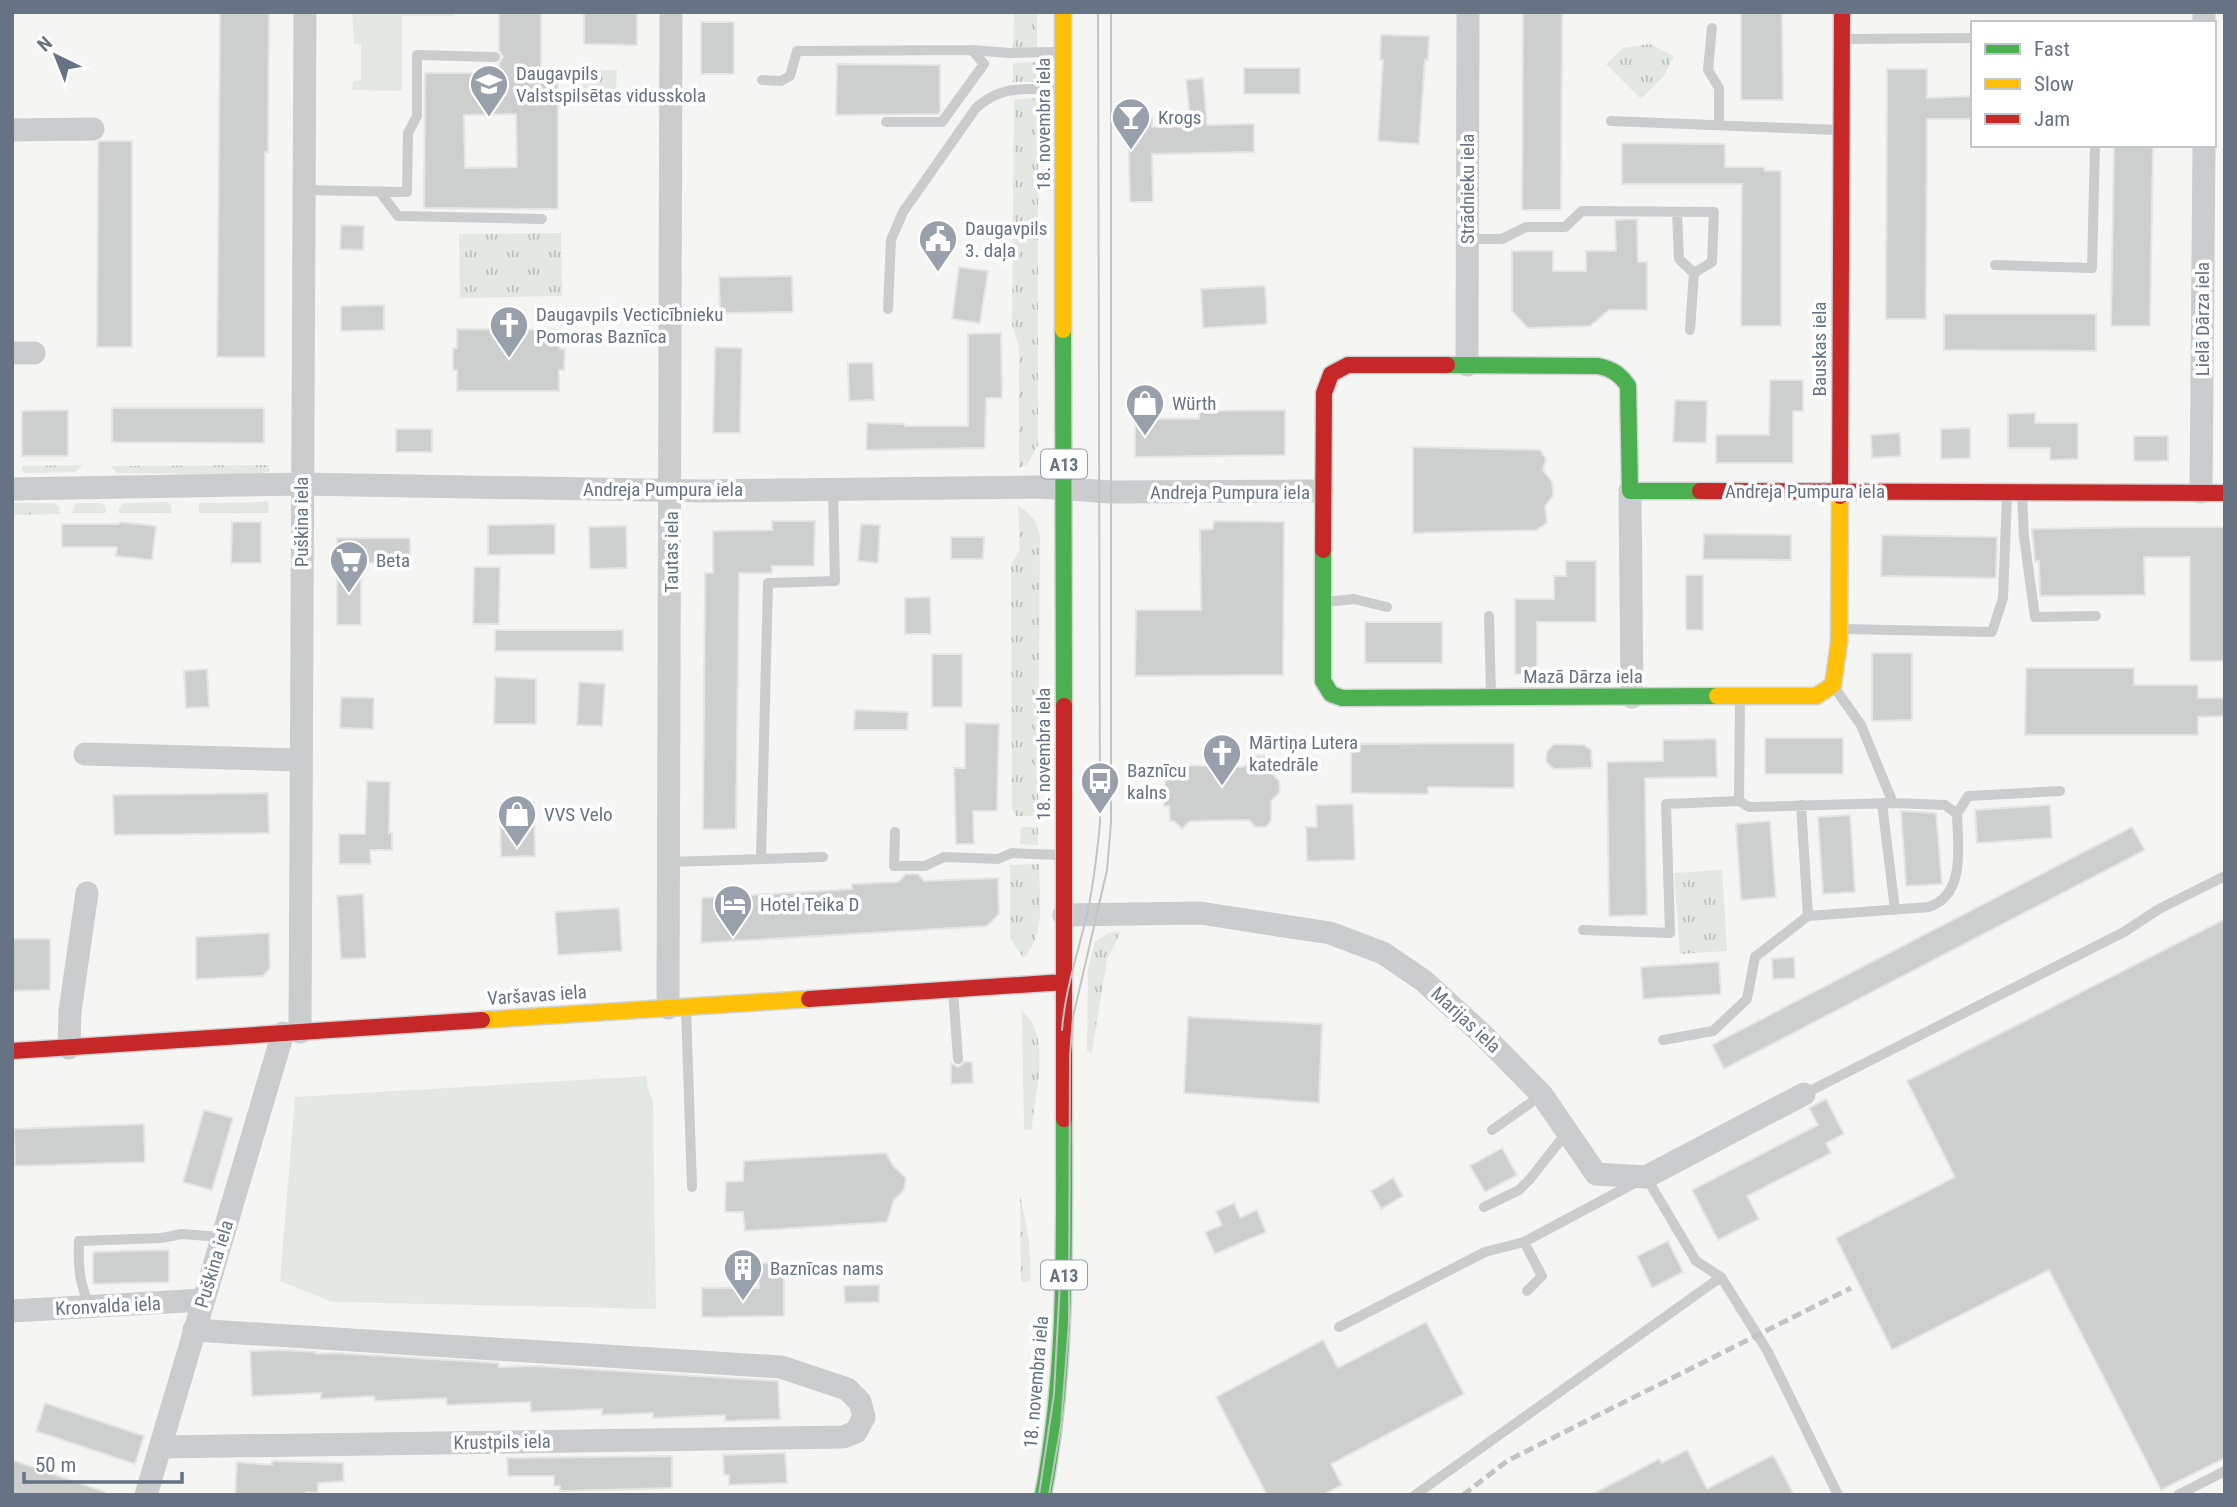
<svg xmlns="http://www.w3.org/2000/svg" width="2237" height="1507" font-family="'Roboto Condensed',sans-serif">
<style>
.grass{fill:url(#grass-tufts)}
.garden{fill:#e3e8e2}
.building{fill:#cdcfcf;stroke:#e4e5e4;stroke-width:2;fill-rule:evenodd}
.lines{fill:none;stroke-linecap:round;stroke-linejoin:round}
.fast-casing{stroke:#d2d4d4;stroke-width:19}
.slow-casing{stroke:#d2d4d4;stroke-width:19}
.jam-casing{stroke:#d2d4d4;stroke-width:19}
.lane{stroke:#cbccce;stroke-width:10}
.street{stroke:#cbccce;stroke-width:23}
.fast{stroke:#4caf50;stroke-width:16}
.slow{stroke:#ffc107;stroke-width:16}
.jam{stroke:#c62828;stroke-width:16}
.tram{stroke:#c2c3c4;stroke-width:2}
.rail{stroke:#c2c3c4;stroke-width:5;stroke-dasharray:10 5;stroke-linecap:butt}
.labels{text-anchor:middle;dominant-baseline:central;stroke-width:7;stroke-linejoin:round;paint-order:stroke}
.shield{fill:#fff;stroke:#949da9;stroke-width:2}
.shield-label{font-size:18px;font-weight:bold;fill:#667384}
.poi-label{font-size:19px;fill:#667384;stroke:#fff;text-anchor:start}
.street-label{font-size:19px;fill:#667384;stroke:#fff}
</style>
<defs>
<pattern id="grass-tufts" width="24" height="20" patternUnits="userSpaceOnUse" patternTransform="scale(1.75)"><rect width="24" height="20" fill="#e3e8e2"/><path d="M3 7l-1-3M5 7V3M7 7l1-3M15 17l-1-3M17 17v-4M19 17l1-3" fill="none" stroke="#bcc0bd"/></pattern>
</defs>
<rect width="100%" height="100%" fill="#f5f6f4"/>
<!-- grass -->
<path class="grass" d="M1014,12h23v36h-24z
M1650,44l24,12 -10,20 -23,23 -35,-35 17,-16z
M1036,62l2,4v16h-25v-19z
M588,70h29l-1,21h-35l-3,-7 2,-6z
M1034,98l4,4v343l-11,20 -8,3v-121l-7,-22 2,-225z
M561,233l1,63 -102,2 -1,-64z
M83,465l-8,7 -48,1 -5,-2v-5z
M269,465l1,6 -12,4 -141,-2 -6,-7z
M168,502l3,4 1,7h-53v-5l4,-5z
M268,502l1,11h-70v-10z
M12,503h42l5,4 1,7 -48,1z
M77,503h24l4,3 1,7h-34l1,-5z
M1018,506c13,7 18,15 22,29l-2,281h-22l-4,-7 -1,-244 9,-16z
M1021,827h17v18l-18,-1z
M1039,864c0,30 8,71 -16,94l-13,-20v-73z
M1722,870l5,81 -47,3 -6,-81z
M1119,931l1,3 -13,25 -15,93 -5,-1 1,-83 7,-26 13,-9z
M1022,1011c31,24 12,84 10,118l-8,1z
M1020,1194l9,48 2,36 -4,4h-4l-2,-2z"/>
<!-- garden -->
<path class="garden" d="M352,12h101v4h-51v75l-50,-1 1,-9 8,-1v-36h-7z
M647,1076l1,13 5,12 3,208 -324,-7 -52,-21 15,-184z"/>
<!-- building -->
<path class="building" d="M220,12h49l-1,140h-3v205h-48z
M499,12h42v62h17v135l-134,-1 1,-135h74v-9l4,-7 -4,-7zM516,114l1,53 -52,1 -1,-53z
M584,12h53v33l-53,-1z
M1523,12h39l-1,198h-39z
M1741,12h41l1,88h-42z
M701,22h33v52h-33z
M1381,35l48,1 -1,24h-3l-6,84 -41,-3 5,-81h-3z
M837,64l103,1v47l-2,2 -102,1z
M1244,68h56v26h-56z
M1887,69h40v29l45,-2 1,23h-46l-1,200h-40z
M1203,78l4,47 47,-1v28l-102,2 1,48h-23l-2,-84h24v9l39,-1 -5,-46z
M100,141h32v206h-35l1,-205z
M1622,143l103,1v23h39l1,4h16v155h-40l1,-142h-120z
M2114,145h39l-3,181h-39z
M1637,219l1,43h9v48h-38l-19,16 -62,2 -16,-17v-60h41v20h33v-20h30l-1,-31z
M341,225l23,1 -1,24 -23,-1z
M959,267l29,4 -8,52 -28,-4z
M792,276l1,36 -73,1 -1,-36z
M1265,286l2,38 -64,4 -2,-39z
M384,305v25l-43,1v-25z
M1944,314h152v37l-152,-1z
M457,329l103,1v19h5l-1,21h-5v21h-102v-21h-4v-22h4z
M1001,333l1,65h-16l-1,50 -119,2 1,-27 38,1v2h63v-92z
M715,347l27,1 -2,85h-27z
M848,363h25l1,37 -25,1z
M1770,380h33v31h-10v52h-77v-28h53z
M1675,400l32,1 -1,42 -33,-1z
M112,408h152v35l-152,-1z
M68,410v46h-46v-45z
M1285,410v45l-150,2v-38h64v-8z
M2035,413v10h43v36l-28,1v-12h-42v-34z
M1970,428v30l-29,1v-30z
M396,429h36v23h-36z
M1900,433l1,23 -29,2 -1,-23z
M2134,436h34v25h-34z
M1413,447l127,3 6,9 -3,11 9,12 1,7v7l-8,10 2,17 -11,7 -123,3z
M772,521h43l-1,45h-42v7h-33l-3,256h-33l2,-256h8v-42l59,-1z
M1214,521l70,1 -1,153 -148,1 1,-66h65l-1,-80 13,-1z
M120,522l36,4 -4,34 -36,-4 1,-9h-55v-23h57z
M232,522h29v41h-30z
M555,524v30l-67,1v-30z
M861,524l19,1 -2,38 -20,-2z
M626,526l1,42 -37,1 -1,-42z
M2144,527h81v134h-35v-104h-46l1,38 -105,1 -1,-35h-4l-3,-32z
M1704,534l87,1v25l-88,-1z
M1882,535l115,2 -1,41 -115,-2z
M951,537h33l-1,22h-32z
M337,538h73v24l-49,1v62h-24z
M1566,561h30v61h-59v52h-22v-75h39v-23h12z
M474,567h26l-1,57h-26z
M1686,575h17v55h-17z
M930,597l1,37h-26v-36z
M1365,622h77v41h-77z
M495,630h128v21h-128z
M1872,653h40v67l-40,1z
M932,654h30v53h-30z
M2026,668h108v17h64v13h27v18l-27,1v18h-173z
M207,669l2,38 -23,1 -2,-37z
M495,677l41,2v45h-42z
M579,682l26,2 -3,42 -25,-1z
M341,697l33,1 -1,31 -33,-1z
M855,710l53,2 -1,18h-53z
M965,723l34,1 -2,87h-24l1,33h-18l-2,-76h11z
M1765,738h78v36h-78z
M1716,739l1,38 -72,1 2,137 -38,1 -2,-154 56,-1v-21z
M1514,743v45l-86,-1v7l-77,-1v-49z
M1554,744l30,1 7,5 1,18 -38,1 -8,-7 1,-10z
M1257,756h9l6,6 -1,10 8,9 1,11 -9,9v20l-5,6h-11l-6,-7 -59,1 -8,8 -8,-8h-4l-1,-15h-5l1,-41 78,2z
M367,781l23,1 -1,51h3v17h-22l1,14h-32v-30h26z
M268,793l1,40 -155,2 -1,-40z
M534,802l1,54 -34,1 -1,-54z
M1353,804l2,56 -48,1 -1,-34h11l-1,-22z
M2050,805l2,33 -75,5 -2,-33z
M1901,811l35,2 6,71 -36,2z
M1850,815l5,77 -32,2 -5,-77z
M1770,821l6,76 -35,3 -5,-76z
M2132,827l13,23 -421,219 -12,-24z
M906,874h12l6,7 74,-3 1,36 -12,12 -286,17 1,-45 150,-9v-5l46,-2z
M363,894l3,64 -25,1 -4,-63z
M619,908l3,43 -64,4 -3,-43z
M2225,919v539l-64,32 -112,-220 -157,80 -56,-112 119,-61 -48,-96z
M269,933l1,35 -7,8 -67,3v-42z
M12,939h38v51l-38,1z
M1794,957l1,21 -22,1 -1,-20z
M1719,962l2,32 -78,5 -2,-32z
M1188,1017l134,7 -3,79 -135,-10z
M965,1062h7l1,21 -22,1v-21l7,4z
M1826,1099l18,35 -18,9 5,10 -84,43 12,23 -41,21 -26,-50 126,-65 -9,-17z
M204,1110l29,8 -21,72 -29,-8z
M144,1124l1,38 -130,4 -1,-37z
M1502,1148l15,27 -32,17 -15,-26z
M886,1153l7,13 13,12 -2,12 -10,10 -7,22 -142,9 -2,-19h-18l1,-30 17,-1 1,-20z
M1393,1178l10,18 -22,13 -10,-18z
M1234,1203l6,15 17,-8 9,22 -51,22 -10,-22 17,-7 -6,-14z
M1668,1241l15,31 -31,16 -15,-32z
M169,1250v32l-76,2v-32z
M758,1263h26v53l-82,1v-29h57z
M879,1285v17l-34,1 -1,-17z
M1426,1322l38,72 -133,70 11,21 -19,10h-56l-51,-98 107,-57 15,28z
M284,1350l32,2v2l19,-1 163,10 1,4 38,-1 241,15 2,38 -55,2v-6l-72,3v-5l-51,2v-6l-71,3 -1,-10 -83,3 -1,-7 -71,3 -1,-5 -53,3v-6l-69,3 -2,-45z
M45,1403l99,33 -9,28 -99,-33z
M1687,1450l20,39 66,-34 21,40h-203l68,-36 3,4z
M785,1453l2,30 -58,2v-10h-5l-1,-20z
M672,1456v32l-112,3v-5h-6v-10h-46l-1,-18z
M12,1460l93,32v3h-93z
M272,1461l71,2 1,18 -26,2v10l-12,-1v3h-71l2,-33 35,3z"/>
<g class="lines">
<!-- fast casing -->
<g class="fast-casing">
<path id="fast" d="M1063,330l1,376
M1447,365l151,1c14,3 22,8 30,20l2,105h70
M1323,550v131l8,13 11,4 375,-2
M1043,1495c24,-124 21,-250 21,-376"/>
</g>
<!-- slow casing -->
<g class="slow-casing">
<path id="slow" d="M1063,12v318
M1717,696h99l17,-11 6,-43 1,-146
M482,1020l327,-21"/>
</g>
<!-- jam casing -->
<g class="jam-casing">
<path id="jam" d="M1700,491l525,2
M1840,496l2,-484
M1323,550l1,-157 7,-19 17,-9h99
M1064,706v413
M809,999l255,-17
M12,1051l470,-31"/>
</g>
<!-- lane -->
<path class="lane" d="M1712,28l-4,42 11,18v37
M1845,39l128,-1
M762,80l19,1 9,-5 7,-25 175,-1 37,3 48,-1
M1611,121l227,9
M886,122h56l42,-58 -12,-14
M303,190l104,2 1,-59 9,-17v-61l78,2
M380,192l18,24 144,3
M1677,212l2,47 15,14
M1467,239h35l24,-12h39l17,-16 132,1 -2,50 -18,11 -4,57
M1995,265l97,3 3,-123
M888,309l3,-69 12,-28 73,-104c27,-24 48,-18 82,-19
M2022,495l2,42 11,80 61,-1
M1325,602l29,-3 33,8
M1489,616l2,79
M1842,629l150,3 11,-34 4,-103
M1739,801l10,6 144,-4 -32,-78 -27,-38
M1882,803l13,107
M1801,805l7,111 121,-9c37,-13 29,-61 28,-93l-12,-9 -52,-2
M1957,814l11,-18 92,-5
M895,832l-1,34h31l19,-9 54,2 14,-6 46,2
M761,858l7,-275 67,-2 -2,-92
M670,862l153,-5
M1583,930l87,3 -4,-129 73,-3 1,-101
M953,991l5,68
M686,1008l6,179
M1663,1040l50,-9 34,-32 8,-42 53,-41
M1804,1094l320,-162 35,-23 66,-33
M1492,1130l50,-35
M1484,1207l35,-17 11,-11 37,-47
M1524,1242l18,34 -15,15
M90,1306c-11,-22 -12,-41 -11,-65l82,-3 21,-4 40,3
M1339,1327l146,-75 39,-10 122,-65 50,84 25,16 47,75 70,143
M1415,1495l306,-218
M2178,1495l47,-24"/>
<!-- street -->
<path class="street" d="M2204,12v11
M12,130l81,-1
M12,353h22
M1467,365l1,-353
M12,489l289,-5 401,7 337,-4 72,5 211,-1
M1630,491l2,206
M2201,492l3,-347
M85,754l216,6
M1064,915l136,-2 130,20 53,20 41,28 60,55 58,59 54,79 50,3 158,-83
M668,1008l3,-996
M300,1032l5,-1020
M69,1048l1,-37 17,-118
M12,1311l191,-11
M161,1447l682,-10 13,-5 8,-15 -4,-15 -13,-13 -66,-22 -587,-37
M146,1495l137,-462"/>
<!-- fast -->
<use href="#fast" class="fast"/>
<!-- slow -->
<use href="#slow" class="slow"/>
<!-- jam -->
<use href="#jam" class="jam"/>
<!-- tram -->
<path class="tram" d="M1062,1030c3,-40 16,-77 25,-116 7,-30 10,-60 13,-91l-2,-811
M1039,1495l15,-101 6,-112
M1049,1495l12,-70 8,-102 1,-268 3,-38 34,-147 4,-47v-811"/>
<!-- rail -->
<path class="rail" d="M1463,1495l44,-34 344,-173"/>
</g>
<!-- icons -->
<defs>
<g id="school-pin" transform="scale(2.0125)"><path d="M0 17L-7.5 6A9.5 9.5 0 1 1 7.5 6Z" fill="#98a1ab" stroke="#fff"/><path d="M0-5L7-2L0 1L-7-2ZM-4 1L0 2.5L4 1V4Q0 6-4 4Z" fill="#fff"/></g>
<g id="bar-pin" transform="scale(2.0125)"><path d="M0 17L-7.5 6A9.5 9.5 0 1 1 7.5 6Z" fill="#98a1ab" stroke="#fff"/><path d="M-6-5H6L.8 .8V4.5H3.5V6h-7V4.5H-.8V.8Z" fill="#fff"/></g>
<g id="civic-pin" transform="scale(2.0125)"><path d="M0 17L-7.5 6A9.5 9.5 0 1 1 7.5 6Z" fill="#98a1ab" stroke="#fff"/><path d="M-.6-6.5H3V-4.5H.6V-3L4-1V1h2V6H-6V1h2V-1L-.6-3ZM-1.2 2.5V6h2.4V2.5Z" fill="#fff"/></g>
<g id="church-pin" transform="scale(2.0125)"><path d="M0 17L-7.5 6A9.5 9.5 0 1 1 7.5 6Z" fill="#98a1ab" stroke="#fff"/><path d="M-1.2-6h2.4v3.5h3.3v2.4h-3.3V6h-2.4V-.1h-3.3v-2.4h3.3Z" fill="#fff"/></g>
<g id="shop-pin" transform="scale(2.0125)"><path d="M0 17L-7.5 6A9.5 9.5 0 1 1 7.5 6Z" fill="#98a1ab" stroke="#fff"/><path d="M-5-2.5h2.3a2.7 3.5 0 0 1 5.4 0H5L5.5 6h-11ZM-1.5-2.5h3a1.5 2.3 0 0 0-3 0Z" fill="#fff"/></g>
<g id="supermarket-pin" transform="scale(2.0125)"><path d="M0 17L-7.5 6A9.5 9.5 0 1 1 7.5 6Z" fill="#98a1ab" stroke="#fff"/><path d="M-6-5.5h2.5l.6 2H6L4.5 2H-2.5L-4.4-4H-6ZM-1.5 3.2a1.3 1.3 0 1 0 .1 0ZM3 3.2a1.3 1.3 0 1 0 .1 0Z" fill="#fff"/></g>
<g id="bus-pin" transform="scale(2.0125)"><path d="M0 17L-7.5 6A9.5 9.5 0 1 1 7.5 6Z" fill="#98a1ab" stroke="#fff"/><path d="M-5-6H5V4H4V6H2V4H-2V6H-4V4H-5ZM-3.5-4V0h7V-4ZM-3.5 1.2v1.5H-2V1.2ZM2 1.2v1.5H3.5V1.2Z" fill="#fff"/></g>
<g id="hotel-pin" transform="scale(2.0125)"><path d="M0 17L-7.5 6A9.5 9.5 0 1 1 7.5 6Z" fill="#98a1ab" stroke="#fff"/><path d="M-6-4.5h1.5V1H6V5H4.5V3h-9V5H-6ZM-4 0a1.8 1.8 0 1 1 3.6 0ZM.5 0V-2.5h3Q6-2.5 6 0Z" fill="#fff"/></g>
<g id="building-pin" transform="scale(2.0125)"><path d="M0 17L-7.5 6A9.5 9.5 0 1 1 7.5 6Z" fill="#98a1ab" stroke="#fff"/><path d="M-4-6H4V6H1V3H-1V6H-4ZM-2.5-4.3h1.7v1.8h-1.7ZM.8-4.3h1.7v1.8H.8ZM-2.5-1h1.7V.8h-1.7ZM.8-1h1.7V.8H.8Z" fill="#fff"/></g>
</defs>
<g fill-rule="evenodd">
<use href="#school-pin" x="489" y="84"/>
<use href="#bar-pin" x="1131" y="117"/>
<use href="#civic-pin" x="938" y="239"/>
<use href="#church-pin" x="509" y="325"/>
<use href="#shop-pin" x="1145" y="403"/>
<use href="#supermarket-pin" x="349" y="560"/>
<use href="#church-pin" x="1222" y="753"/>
<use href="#bus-pin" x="1100" y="781"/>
<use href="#shop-pin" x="517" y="814"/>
<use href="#hotel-pin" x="733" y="904"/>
<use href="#building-pin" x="743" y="1268"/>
</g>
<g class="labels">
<!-- shield labels -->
<g class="shield">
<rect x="1041" y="449.5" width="46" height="29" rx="5"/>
<rect x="1041" y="1260.5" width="46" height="29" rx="5"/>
</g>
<g class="shield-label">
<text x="1064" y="464">A13</text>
<text x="1064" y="1275">A13</text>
</g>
<!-- poi labels -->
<g class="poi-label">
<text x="516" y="73">Daugavpils<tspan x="516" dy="22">Valstspilsētas vidusskola</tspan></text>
<text x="1158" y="117">Krogs</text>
<text x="965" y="228">Daugavpils<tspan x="965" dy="22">3. daļa</tspan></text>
<text x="536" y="314">Daugavpils Vecticībnieku<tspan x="536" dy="22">Pomoras Baznīca</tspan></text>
<text x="1172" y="403">Würth</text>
<text x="376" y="560">Beta</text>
<text x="1249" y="742">Mārtiņa Lutera<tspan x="1249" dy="22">katedrāle</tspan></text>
<text x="1127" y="770">Baznīcu<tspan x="1127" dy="22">kalns</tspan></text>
<text x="544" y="814">VVS Velo</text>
<text x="760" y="904">Hotel Teika D</text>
<text x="770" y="1268">Baznīcas nams</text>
</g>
<!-- street labels -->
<g class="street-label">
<text transform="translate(1043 124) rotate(-90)">18. novembra iela</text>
<text transform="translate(1467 189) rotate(-90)">Strādnieku iela</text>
<text transform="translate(2202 319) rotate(-90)">Lielā Dārza iela</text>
<text transform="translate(1819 349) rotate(-90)">Bauskas iela</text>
<text x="663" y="489">Andreja Pumpura iela</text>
<text x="1805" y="491">Andreja Pumpura iela</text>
<text x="1230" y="492">Andreja Pumpura iela</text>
<text transform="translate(301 522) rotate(-90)">Puškina iela</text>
<text transform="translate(671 552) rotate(-90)">Tautas iela</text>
<text x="1583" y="676">Mazā Dārza iela</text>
<text transform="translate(1043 754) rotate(-90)">18. novembra iela</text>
<text transform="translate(537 995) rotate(-4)">Varšavas iela</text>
<text transform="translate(1466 1020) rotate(43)">Marijas iela</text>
<text transform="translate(214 1264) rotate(-73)">Puškina iela</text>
<text transform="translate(108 1306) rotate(-3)">Kronvalda iela</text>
<text transform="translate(1036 1382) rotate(-85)">18. novembra iela</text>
<text transform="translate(502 1442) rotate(-1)">Krustpils iela</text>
</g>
</g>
<!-- border -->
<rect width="2237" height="1507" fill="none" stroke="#667384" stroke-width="28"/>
<!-- legend -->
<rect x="1971" y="21" width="245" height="126" fill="#ffffff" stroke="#c2c7ce" stroke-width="2"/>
<rect x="1985" y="44" width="35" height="10" fill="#4caf50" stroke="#c2c7ce" stroke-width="2"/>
<text x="2034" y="56" font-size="21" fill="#667384">Fast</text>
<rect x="1985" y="79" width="35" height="10" fill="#ffc107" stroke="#c2c7ce" stroke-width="2"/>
<text x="2034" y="91" font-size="21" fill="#667384">Slow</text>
<rect x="1985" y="114" width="35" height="10" fill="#c62828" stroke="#c2c7ce" stroke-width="2"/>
<text x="2034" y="126" font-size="21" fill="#667384">Jam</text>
<!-- north arrow -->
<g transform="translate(56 56) rotate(317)" stroke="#ffffff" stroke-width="5" paint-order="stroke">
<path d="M0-5L12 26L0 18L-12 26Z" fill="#667384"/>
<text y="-10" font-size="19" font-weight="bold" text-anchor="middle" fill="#667384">N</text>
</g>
<!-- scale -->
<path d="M24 1472v10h158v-10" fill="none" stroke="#667384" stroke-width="3.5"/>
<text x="35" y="1472" font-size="21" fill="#667384" stroke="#ffffff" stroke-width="5" paint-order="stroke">50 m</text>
</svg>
